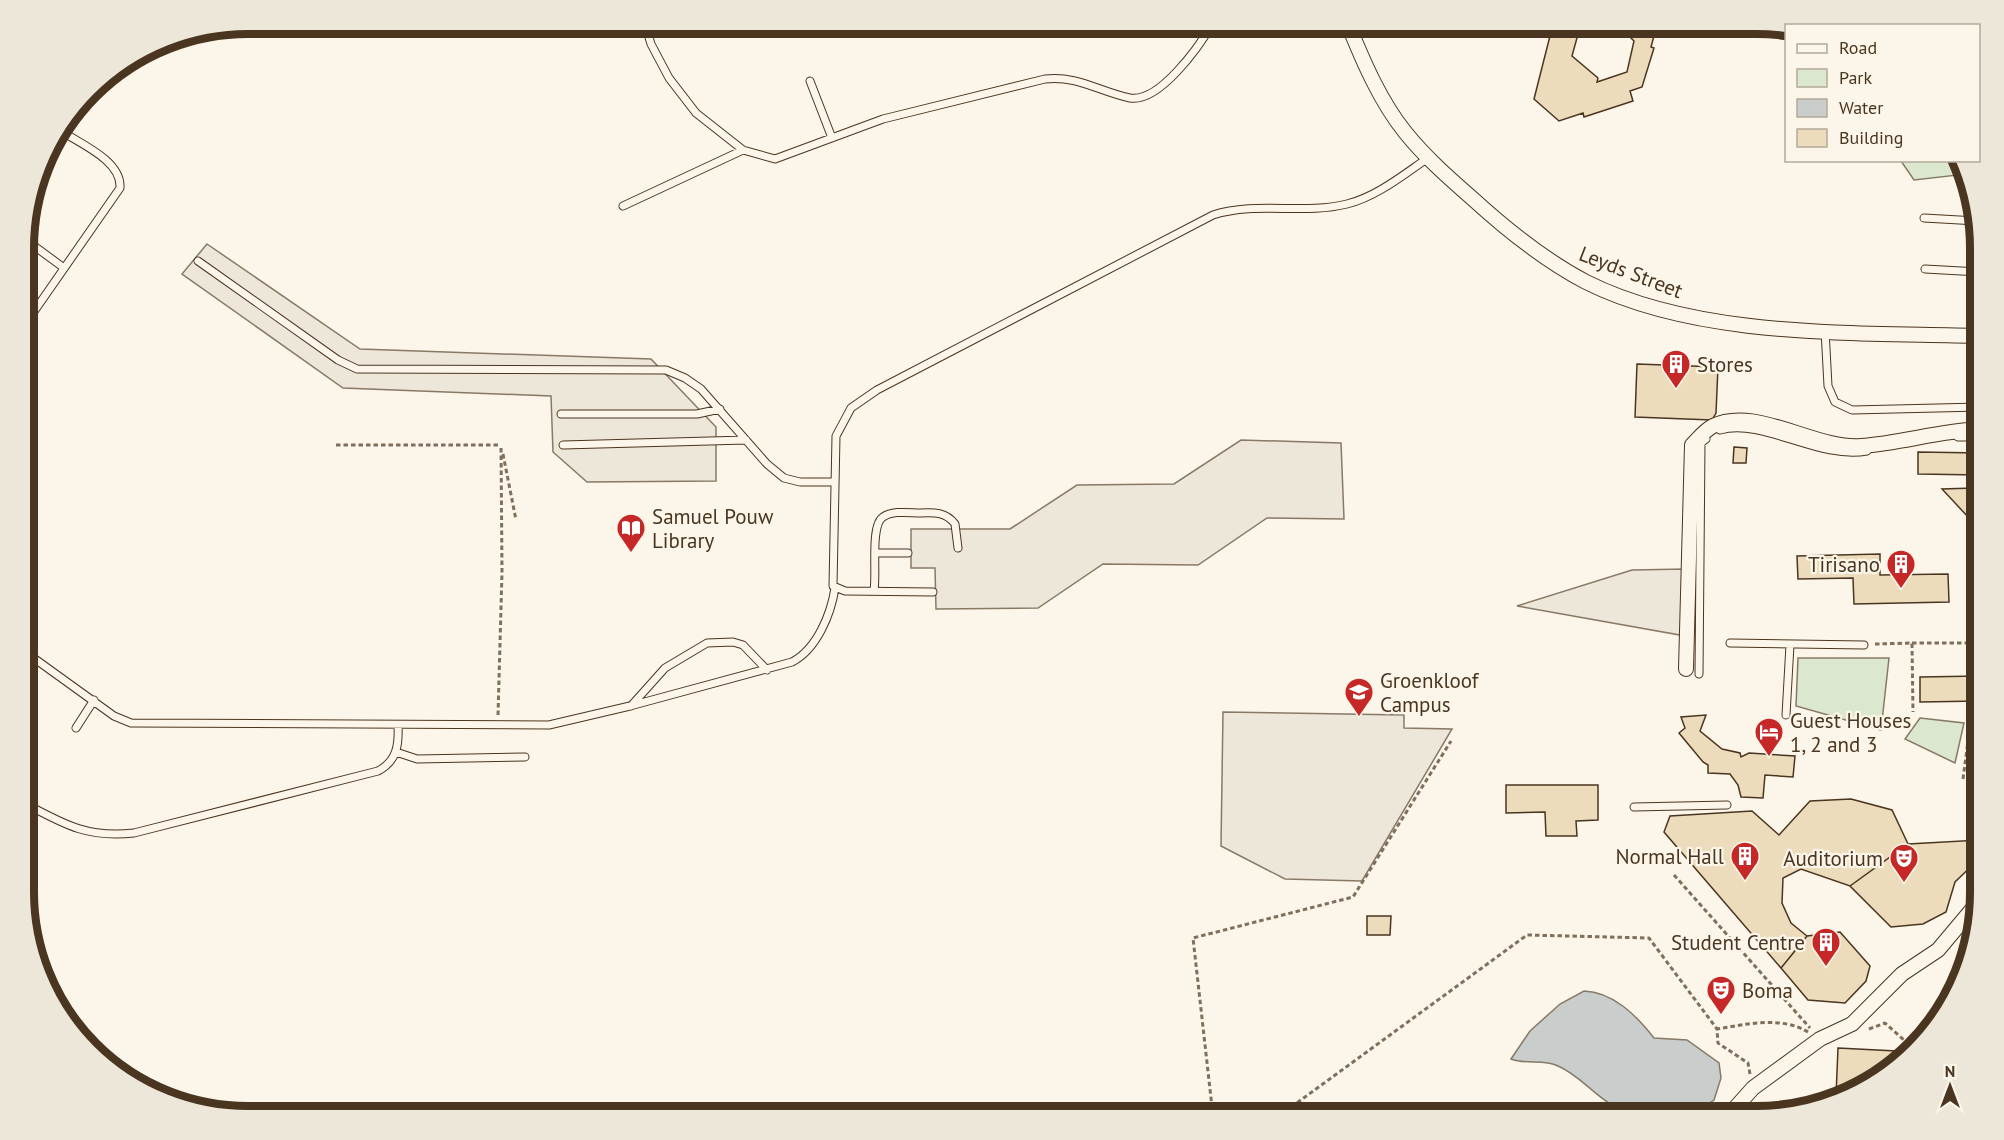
<svg xmlns="http://www.w3.org/2000/svg" width="2004" height="1140" font-family="'PT Sans',sans-serif">
<style>
.green{fill:#dce7d0;stroke:#887966;stroke-width:1.5}
.parking{fill:#ede7d9;stroke:#887966;stroke-width:1.5}
.water{fill:#c9cecd;stroke:#887966;stroke-width:1.5}
.building{fill:#ecdcbc;stroke:#4a3520;stroke-width:1.5}
.lines{fill:none;stroke-linecap:round;stroke-linejoin:round}
.lane-casing{stroke:#4a3520;stroke-width:9}
.street-casing{stroke:#4a3520;stroke-width:16}
.path{stroke:#7f6f5c;stroke-width:3;stroke-dasharray:4.5 3;stroke-linecap:butt}
.lane{stroke:#fbf6e9;stroke-width:7}
.street{stroke:#fbf6e9;stroke-width:14}
.labels{text-anchor:middle;dominant-baseline:central;stroke-width:4.5;stroke-linejoin:round;paint-order:stroke}
.street-label{font-size:21px;fill:#4a3520;stroke:#fbf6e9}
.poi-label{font-size:21px;fill:#4a3520;stroke:#fbf6e9;text-anchor:start}
.rim{fill:none;stroke:#4a3520;stroke-width:8}
</style>
<rect width="100%" height="100%" fill="#fbf6e9"/>
<!-- green -->
<path class="green" d="M1901,161h59l7,13 -53,6z
M1798,658h91l-8,72 -85,-24z
M1920,718l44,5 -9,40 -50,-24z"/>
<!-- parking -->
<path class="parking" d="M207,244l153,105 291,10 65,68v54l-129,1 -34,-30 -2,-56 -208,-8 -161,-114z
M1241,440l100,3 3,76 -77,-1 -69,47 -95,-1 -65,44 -102,1 -1,-41h-24v-39h99l67,-44 97,-1z
M1686,569l-6,66 -163,-29 115,-36z
M1223,712l181,3v13l48,1 -90,152 -77,-2 -64,-33z"/>
<!-- water -->
<path class="water" d="M1584,991c29,1 52,24 70,47l33,2 32,23 2,15 -7,22 -24,16h-64l-3,-6c-25,-9 -41,-34 -65,-44 -15,-7 -31,-1 -47,-7l19,-28 30,-27z"/>
<!-- building -->
<path class="building" d="M1553,24l27,3 -8,29 26,22 -1,4 30,-10 7,-31 -17,-17h29l-2,2 10,10 -3,11 3,1 -12,39 -12,4 3,10 -49,16 -1,-4 -24,8 -25,-22z
M1637,364l81,3 -2,46 -4,7 -77,-3z
M1734,447l13,1 -1,15h-13z
M1918,452l62,1v22l-62,-1z
M1975,488l5,5v26h-10l-28,-30z
M1880,554v21l68,-1 1,28 -95,2 -1,-26 -55,1 -1,-23z
M1980,676v25l-60,1v-25z
M1706,715l-6,16 22,18 18,4 1,4 8,-4 46,3 -2,21 -28,-2 -2,23 -22,-1 -3,-12 -8,-11 -22,-1v-8l-5,-3 -24,-29 6,-5 -4,-11z
M1506,785h92v35l-22,1 1,15h-31l-1,-24 -39,1z
M1851,799l41,11 16,34 -58,42 -49,-17 -18,9 -1,25 9,20 16,13 -26,32 -117,-136 6,-16 82,-5 27,24 31,-34z
M1980,840v18l-25,24 -9,30 -23,12 -32,3 -41,-41 58,-42z
M1367,916h24l-1,19h-23z
M1840,932l30,34 -4,15 -21,22 -37,-3 -27,-32 26,-32z
M1970,939l-9,27 -1,-20z
M1838,1048l58,3v13l-28,22 -32,10z"/>
<g class="lines">
<!-- lane casing -->
<g class="lane-casing">
<path id="lane" d="M645,24l6,20 18,34 27,35 47,37 32,9 108,-40 162,-40c32,-4 55,13 85,19 29,5 69,-51 82,-74
M1214,24l22,4 21,-4
M810,81l22,57
M623,206l120,-56
M1924,218l53,3
M26,240l38,28
M198,261l140,99 19,9 309,1 19,8 16,11 66,75 17,14 16,4h34
M1925,269l54,3
M26,323l94,-135c2,-27 -39,-44 -59,-57
M1825,330l3,56 7,16 17,8 128,-3
M561,414h136l23,-5
M1720,430c44,-12 98,30 147,21
M1958,437h22
M563,445l183,-5
M876,553h32
M874,590c3,-16 -4,-65 9,-73 10,-7 27,-4 37,-4 14,-1 26,-1 35,11l3,24
M933,592l-88,-1 -12,-5 3,-150 15,-28 26,-18 336,-175c44,-14 90,0 134,-11 29,-7 56,-29 81,-46
M1730,643l134,2
M26,647l9,12 79,57 17,7 418,2 81,-19 162,-44c25,-13 39,-48 43,-74
M1699,674l2,-231 5,-4
M631,706l34,-38 42,-25 26,-1 10,3 24,25
M1786,715l4,-70
M76,728l18,-28
M396,752l21,7 108,-2
M26,804c39,21 62,34 108,29l244,-62c19,-10 21,-26 20,-46
M1634,807l93,-2"/>
</g>
<!-- street casing -->
<g class="street-casing">
<path id="street" d="M1348,24c15,37 32,77 57,108 20,25 44,46 68,67 35,32 71,61 113,83 114,57 269,50 393,54
M1686,669l6,-224c6,-6 13,-15 21,-19 42,-21 103,24 148,20 40,-3 78,-15 119,-17
M1728,1116l25,-28 67,-49 32,-15 50,-50 36,-24 42,-50"/>
</g>
<!-- path -->
<path class="path" d="M336,445h164
M503,454l13,66
M1912,643h68
M1875,644l37,-1 1,69
M498,715l4,-143 -1,-127
M1963,779l8,-61 9,-1
M1674,875l136,153
M1869,1029l16,-6 30,27
M1750,1074l-2,-11 -30,-20 -1,-14c30,-5 65,-13 91,3
M1213,1116l-20,-178 160,-41 98,-156
M1279,1116l248,-181 122,3 68,91"/>
<!-- lane -->
<use href="#lane" class="lane"/>
<!-- street -->
<use href="#street" class="street"/>
</g>
<!-- icons -->
<defs>
<g id="building-pin" transform="scale(1.5)"><path d="M0 17L-7.5 6A9.5 9.5 0 1 1 7.5 6Z" fill="#c62828" stroke="#fbf6e9"/><path d="M-4-6H4V6H1V3H-1V6H-4ZM-2.5-4.3h1.7v1.8h-1.7ZM.8-4.3h1.7v1.8H.8ZM-2.5-1h1.7V.8h-1.7ZM.8-1h1.7V.8H.8Z" fill="#fff"/></g>
<g id="library-pin" transform="scale(1.5)"><path d="M0 17L-7.5 6A9.5 9.5 0 1 1 7.5 6Z" fill="#c62828" stroke="#fbf6e9"/><path d="M-6-4Q-3-5.5-.7-3.5V5Q-3 3-6 4ZM6-4Q3-5.5 .7-3.5V5Q3 3 6 4Z" fill="#fff"/></g>
<g id="university-pin" transform="scale(1.5)"><path d="M0 17L-7.5 6A9.5 9.5 0 1 1 7.5 6Z" fill="#c62828" stroke="#fbf6e9"/><path d="M0-5L7-2L0 1L-7-2ZM-4 1L0 2.5L4 1V4Q0 6-4 4Z" fill="#fff"/></g>
<g id="hotel-pin" transform="scale(1.5)"><path d="M0 17L-7.5 6A9.5 9.5 0 1 1 7.5 6Z" fill="#c62828" stroke="#fbf6e9"/><path d="M-6-4.5h1.5V1H6V5H4.5V3h-9V5H-6ZM-4 0a1.8 1.8 0 1 1 3.6 0ZM.5 0V-2.5h3Q6-2.5 6 0Z" fill="#fff"/></g>
<g id="theatre-pin" transform="scale(1.5)"><path d="M0 17L-7.5 6A9.5 9.5 0 1 1 7.5 6Z" fill="#c62828" stroke="#fbf6e9"/><path d="M-5-5.5Q0-4 5-5.5V0Q5 5 0 6Q-5 5-5 0ZM-3.3-2.5H-1v1.5H-3.3ZM1-2.5H3.3v1.5H1ZM-2.8 1Q0 5.5 2.8 1Z" fill="#fff"/></g>
</defs>
<g fill-rule="evenodd">
<use href="#building-pin" x="1676" y="364"/>
<use href="#library-pin" x="631" y="528"/>
<use href="#building-pin" x="1901" y="564"/>
<use href="#university-pin" x="1359" y="692"/>
<use href="#hotel-pin" x="1769" y="732"/>
<use href="#building-pin" x="1745" y="856"/>
<use href="#theatre-pin" x="1904" y="858"/>
<use href="#building-pin" x="1826" y="942"/>
<use href="#theatre-pin" x="1721" y="990"/>
</g>
<g class="labels">
<!-- street labels -->
<g class="street-label">
<text transform="translate(1631 272) rotate(21)">Leyds Street</text>
</g>
<!-- poi labels -->
<g class="poi-label">
<text x="1697" y="364">Stores</text>
<text x="652" y="516">Samuel Pouw<tspan x="652" dy="24">Library</tspan></text>
<text x="1880" y="564" text-anchor="end">Tirisano</text>
<text x="1380" y="680">Groenkloof<tspan x="1380" dy="24">Campus</tspan></text>
<text x="1790" y="720">Guest Houses<tspan x="1790" dy="24">1, 2 and 3</tspan></text>
<text x="1724" y="856" text-anchor="end">Normal Hall</text>
<text x="1883" y="858" text-anchor="end">Auditorium</text>
<text x="1805" y="942" text-anchor="end">Student Centre</text>
<text x="1742" y="990">Boma</text>
</g>
</g>
<!-- crop -->
<path d="M0 0H2004V1140H0ZM248 34H1756A214 214 0 0 1 1970 248V892A214 214 0 0 1 1756 1106H248A214 214 0 0 1 34 892V248A214 214 0 0 1 248 34Z" fill="#ede7d9" fill-rule="evenodd"/>
<path class="rim" d="M248 34H1756A214 214 0 0 1 1970 248V892A214 214 0 0 1 1756 1106H248A214 214 0 0 1 34 892V248A214 214 0 0 1 248 34Z"/>
<!-- legend -->
<rect x="1785" y="24" width="195" height="138" fill="#fbf6e9" stroke="#b4a999" stroke-width="1.5"/>
<rect x="1797" y="44" width="30" height="9" fill="#fbf6e9" stroke="#b4a999" stroke-width="1.5"/>
<text x="1839" y="54" font-size="18" fill="#4a3520">Road</text>
<rect x="1797" y="69" width="30" height="18" fill="#dce7d0" stroke="#b4a999" stroke-width="1.5"/>
<text x="1839" y="84" font-size="18" fill="#4a3520">Park</text>
<rect x="1797" y="99" width="30" height="18" fill="#c9cecd" stroke="#b4a999" stroke-width="1.5"/>
<text x="1839" y="114" font-size="18" fill="#4a3520">Water</text>
<rect x="1797" y="129" width="30" height="18" fill="#ecdcbc" stroke="#b4a999" stroke-width="1.5"/>
<text x="1839" y="144" font-size="18" fill="#4a3520">Building</text>
<!-- north arrow -->
<g transform="translate(1950 1086)" stroke="#fbf6e9" stroke-width="4.5" paint-order="stroke">
<path d="M0-4.5L10 22L0 15L-10 22Z" fill="#4a3520"/>
<text y="-9" font-size="16" font-weight="bold" text-anchor="middle" fill="#4a3520">N</text>
</g>
</svg>
